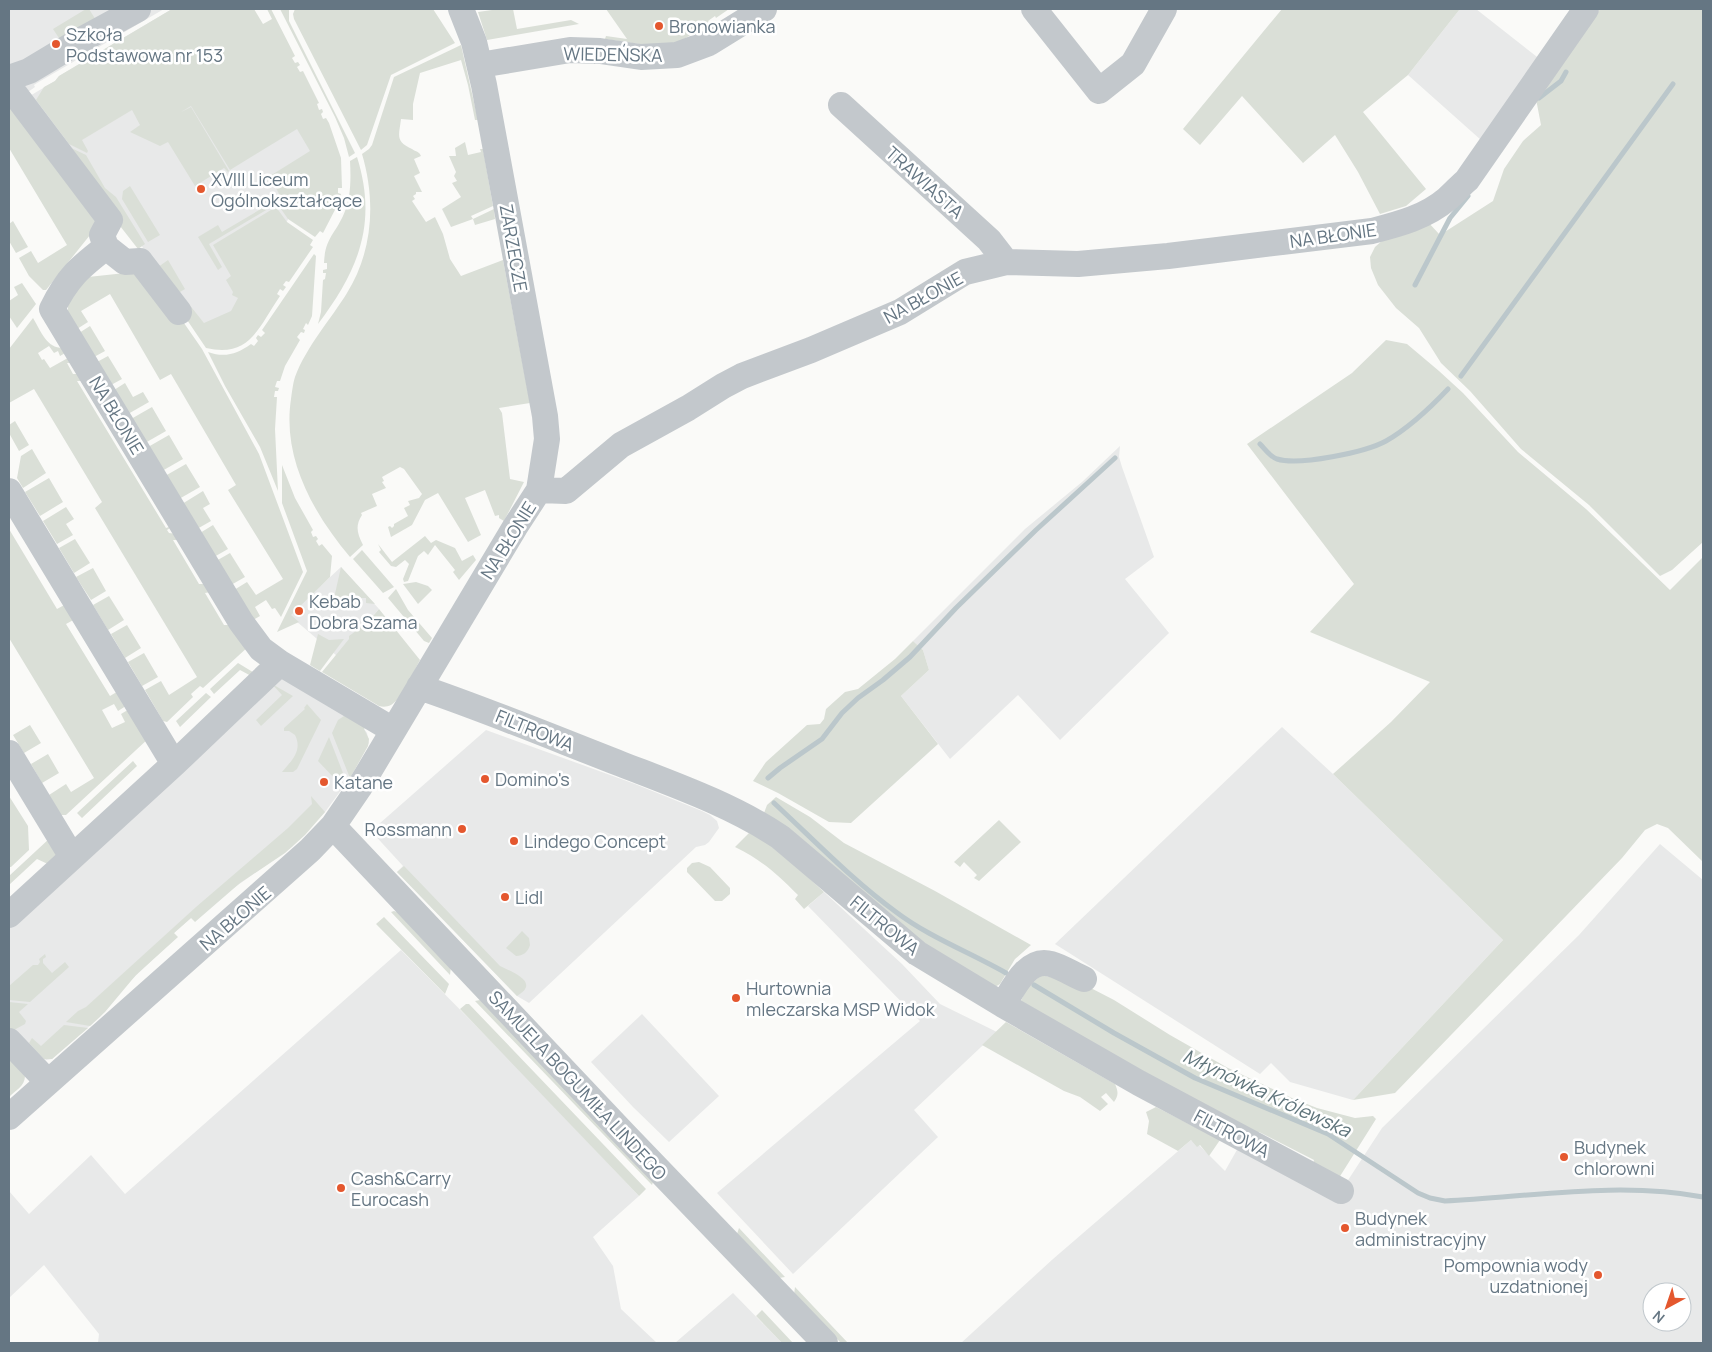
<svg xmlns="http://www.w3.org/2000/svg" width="1712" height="1352" font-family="Manrope,sans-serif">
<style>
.built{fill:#e8e9e9;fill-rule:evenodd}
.green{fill:#dadfd7}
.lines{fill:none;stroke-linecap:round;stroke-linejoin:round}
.stream{stroke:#bbc7cb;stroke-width:5}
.minor{stroke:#c3c8cc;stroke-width:26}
.poi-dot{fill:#e4572e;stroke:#fff;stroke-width:2}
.labels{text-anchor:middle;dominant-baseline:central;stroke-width:5;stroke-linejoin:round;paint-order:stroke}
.poi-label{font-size:18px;fill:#657683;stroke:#fff;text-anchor:start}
.street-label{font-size:18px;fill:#657683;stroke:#fff}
.water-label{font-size:19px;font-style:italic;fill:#60757c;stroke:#fff}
</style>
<rect width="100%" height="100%" fill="#fafaf8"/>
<!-- built -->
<path class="built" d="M9,9h155l-127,74 -3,2 1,2 -7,5 -19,-19z
M172,9h57l91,150 -98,185 -43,-49 -151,-198 27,-16 4,-5z
M1460,9h16l65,51 -60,80 -73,-65z
M1120,446l-1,11 3,10 32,90 -29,22 44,54 -109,107 -42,-45 -68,64 -49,-63 28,-26 -6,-20 -10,-9 112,-112 57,-47z
M341,567l38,42 -42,47 -48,-41z
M280,679h8l79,45 -3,5 3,4 2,10 -19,35 -25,34 -33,35 -101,71 -17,15 -24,29 -23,22 -27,33 -48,42 -6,1 -37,-29v-104z
M1282,727l51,47 170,166 -150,160 -63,-18 -19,-19 -11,11 -205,-130z
M486,730l149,54 67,27 8,4 7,6 2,7 -10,14 -4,3 -9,2 -167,156 -12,-7 -120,-124 6,-6 -32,-35z
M1660,844l43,36v463h-742l92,-84 138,-119 8,5 26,26 13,-23 101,46 43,-66 197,-193zM1652,1292h30v30h-30z
M824,892l78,72 38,40 57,28 -83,78 24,27 -145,137 -76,-81 203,-172 -112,-115z
M401,950l105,106 133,140 -46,41 20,29 8,43 36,34h-559l1,-9 -55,-69 -35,33v-107l20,23 62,-59 34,39z
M642,1014l77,82 -50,46 -36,-35 -42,-45z
M733,1293l49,50h-107z"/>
<!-- green -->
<path class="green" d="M86,9h3l10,16 -36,19 -10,-15z
M172,9h82l9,15 9,-5 -5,-10h4l24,47 -3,2 3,5 3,-1 2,3 -3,2 3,5 3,-1 16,32 -2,1 2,6 3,-1 1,3 -2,2 2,5 3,-1 3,5 12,35 1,30h-4v5l3,1 -1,4h-3l-1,5 2,1 -15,29 -3,-2 -5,6 -27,-18 -7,-10 2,-7 -13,-26 40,-25 -13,-22 -67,41 -39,-64 -10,6 10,-5 38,64 -1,1 -4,-4 -29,18 -27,-44 -8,4 -30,-14 10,-7 -8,-15 -50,30 6,11 -1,2 -18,-9 -33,-44 8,-13 11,-6 4,-5z
M280,9h9v12l66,132 -6,4 -5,-19 -9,-21z
M295,9h138l22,34 -64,32 -24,70 -6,5 -67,-131 -1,-5z
M499,9h14l4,20 54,-9 8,4 -92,16 -9,-28z
M606,9h123l-13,9 -1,-2 -7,5 1,2 -31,20 -32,2 -41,-6 1,-3 21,3z
M1282,9h178l-52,66 -45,37 63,77 -20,17 -26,8 -22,-42 -23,-37 -32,28 -61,-67 -42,49 -17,-16z
M1600,9h103v533l-31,28 -12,6 -71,-71 -68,-56 -51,-58 -29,-28 -22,-35 -23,-20 -18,-23 -7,-17 -1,-11 5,-10 9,-8 43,-18 13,14 53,-34 11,-32 19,-28 18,-16 -5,-26z
M461,45l17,75h-3l-7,-35 -7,-25 -41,13 -7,31v16l-12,-1c-2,17 -6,22 11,30 4,3 7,2 9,7l-7,3 6,14 -6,3 8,16h-6v2l-3,2 2,3 -3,2 14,21 9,-5 8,17 7,25 11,17 42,-16 27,143 -31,5 3,5 8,66 14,3 -20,39 -5,-3v-3l-4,1 -10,-26 -20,8 16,37 -13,7 -30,-49 -13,7 -13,25 -21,12 -3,-10 2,-1 2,2 2,-2v-2l14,-8 -4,-8 6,-3 -2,-4 11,-3 3,-4 -18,-25 -4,-2 -18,10 2,4 -2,1 4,6 -14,6 5,12 -16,7 1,2c-7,11 -5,18 1,30l-13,12c-37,-44 -68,-99 -59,-158 1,-7 2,-16 4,-22 11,-30 36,-58 52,-84 26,-42 29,-92 15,-139l7,-5 3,-4 22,-68z
M9,103l87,117 -6,15 -44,55h-3l-14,-14 -10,-18 12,-7 7,12 29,-18 -58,-97z
M465,142l3,13 13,-3 -1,-3h3l10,57 -22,10 2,3 21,-10 1,10 -20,6 -2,-6 -22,8 -9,-18 19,-12 -9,-14 5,-2 -3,-5 2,-4 -7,-16h7l-1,-8z
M67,146l19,9 19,33 11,9 29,47 -7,5 -32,-41z
M357,157c21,67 1,114 -39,167l3,-12 2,-32 2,-1 1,-6h-3v-3l4,-1v-6h-3c1,-24 10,-28 19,-47 8,-16 8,-37 7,-55z
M130,186l30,49 -12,7 -26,-43 1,-8z
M271,203l2,3 -64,38 13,23 -4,3 -20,-33 20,-12 4,7z
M276,207l11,15 26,18 -3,5 3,2 -24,35 -3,-1 -3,4 3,2 -3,4 -3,-2 -3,5 3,2c-22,32 -30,62 -74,52l-25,-37 7,-8 16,20 27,-12 7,-13 -6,-3 1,-3 -7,-12 5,-4 -18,-31z
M13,221l15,26 -12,6 -7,-12v-17z
M314,254l2,2 -4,60 -4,9 -2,-2 -3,6 2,1 -1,3 -3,-1 -4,5 3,3 -15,26 -5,15h-3l-2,6 4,1 -1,3h-3l-1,6h3l-2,32 3,62 -18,-44 -35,-61 -17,-34c17,6 29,2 43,-8l3,2 4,-5 -2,-3 2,-3 3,2 4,-4 -3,-3z
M168,260l17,29 -5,3 -26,-22z
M144,271l33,42 25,36 57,105 44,118 -22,45 -6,-9 -3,1 -6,-9 -11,7 5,9 -7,4 -19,-30 13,-8 9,13 27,-16 -55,-89 8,-5 -65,-111 -11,6 -50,-86 -29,17 7,11 -11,7 -9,-17v-11l20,-24z
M22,283l14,21 -19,24 -8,-12v-15l9,-6 -4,-8z
M33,318c10,17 15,34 37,29l2,2 -12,7 -2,-5 -4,2 -5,-7 -11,7 4,7 2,-1 6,9 25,-14 4,9h-12l6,11h7l4,7h-7l89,147 3,-1 1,1 -3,2 2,3 8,1 4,6h-8l26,44h7l5,8 -6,1 19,32h13l12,21 -46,42 -3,-2 -9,8 2,3 -26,25 -4,-1 -18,-31 16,-9 8,14 28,-18 -102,-169 7,-6 -68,-113 -25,14v-54z
M90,326l15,25 -11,6 -15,-24z
M1386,340l21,4 32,27 24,22 55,59 68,57 84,81 33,-33v305l-35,-34 -11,-4 -12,6 -23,28 -227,235 -42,7 150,-160 -170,-166 58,-52 39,-40 -120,-50 44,-48 -107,-140 105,-71z
M108,356l14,23 -11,6 -14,-23z
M125,383l8,14 10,-5 6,10 -21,12 -14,-24z
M152,407l14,24 -21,12 -14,-24z
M15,421l14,24 -10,6 -10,-18v-8z
M169,435l14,24 -21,12 -14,-24z
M32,449l14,24 -23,15 -6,-10 4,-22z
M186,464l14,23 -21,12 -14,-23z
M282,465l13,33 18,32 -2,2 2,5 3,-1 2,3 -2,2 3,5 3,-2 10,12 -2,21 -39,38 8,7 -22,10 30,-61 -25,-68z
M49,478l14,24 -23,14 -15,-24z
M203,491l7,13 -7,4 8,13 -14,8 -15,-25z
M66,507l8,12 -8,5 7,11 -16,9 -14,-23z
M213,525l15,24 -14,8 -14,-24z
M9,529l48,80 11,-6 9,15 -11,6 44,72 10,-6 9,14 -11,7 -4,-7 -12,6 10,18 13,-6 -4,-8 10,-6 18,30 -83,77h-5l-12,-20 17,-11 5,8 23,-14 -85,-140z
M425,536l6,7 5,-3 19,8 7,13 11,-6 3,5 -17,20 -6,-8 2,-2 -20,-25 -7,10 -4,-4 -6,5 -10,25 -4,1 -1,-3 6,-15 -4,-4 -9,7 -5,-1 -12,-14 2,-2 -3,-6 14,18z
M75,539l15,24 -16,10 -15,-25z
M362,550l32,37 -11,6 -30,-34z
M230,553l15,24 -14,8 -15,-24z
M341,567l34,37 -9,-1v-5h-9l-4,7 -5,-7 -5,11 -11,-2z
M93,568l13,23 -15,9 -15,-23z
M416,582l12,4 4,4 -14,14 -15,-20z
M396,589l12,21 24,28 -3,5 -5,-2 -36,-43z
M109,596l15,24 -16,10 -15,-25z
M379,609l41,51c-6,11 -19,40 -29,45 -4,2 -8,2 -12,1l-57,-34 27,-33v-3l18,-13z
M127,625l14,23 -16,10 -14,-24z
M318,634l11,6 15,-1 -24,32 -10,-6z
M913,641l10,9 6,20 -28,26 37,48 -87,79 -22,-1 -51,-29 -25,-12 13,-19 41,-37 13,-1 4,-5 2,-10 19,-17 13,-3 37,-30z
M144,653l14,24 -16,9 -14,-24z
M238,663l18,11 -3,3 -13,-7 -26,24 -4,-5z
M272,684l21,12 -32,30 -5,-6 26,-25z
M206,693l5,4 -31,30 -4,-6z
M307,704l14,16 -24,49 -4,3h-11c9,-11 21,-21 13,-37l-6,-4h-5v-3l21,-19 -1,-1z
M344,716l23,8 -3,5 5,10 -1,7 -18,32 -18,-45 6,-13z
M30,725l11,18 -17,10 -11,-18z
M329,737l14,36 -7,7 -18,-19z
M48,754l11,19 -17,10 -11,-19z
M133,761l4,5 -55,52 -5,-5z
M9,796l19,30 1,24 -18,17h-2z
M311,796l14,16 -20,23 -20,18 -45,30 -45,39 -4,-4 -17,15 4,4 -42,38 -31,37 -15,14 -24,-4 12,-11 8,-4 110,-100 92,-79 24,-24z
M776,797l34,20 34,26 91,48 96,54 -16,14 -15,25 -5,3 -75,-40 -156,-134 3,-8z
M999,820l22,22 -42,39 -5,-3 3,-3 -13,-13 -4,5 -6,-5z
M749,833c29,11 52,38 75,59l-20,17 -9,-10 3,-4c-22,-22 -35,-34 -63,-48z
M50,838l7,17 -7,10 -13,-6 -28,26v-9z
M699,862l11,5 20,21v6l-8,7h-7l-28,-29v-4l5,-5z
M404,866l96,100c12,6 41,16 17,30l-120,-124z
M394,911l6,2 51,53 -1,9 -59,-63z
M384,917l65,67 -4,10 -69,-70z
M522,931l7,7 1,7c-2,7 -7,11 -14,11l-10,-8z
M45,954l1,3 -3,2v4l9,10 13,-11 4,5 -39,35 -21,-2v-14l24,-21h5l2,-3 -1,-3z
M1041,975l42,9 31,16 56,35 58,33 64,30 25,10 38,10 18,-2 3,3 -39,62 -25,-13 2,-8 -55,-28 -7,5 -231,-136 5,-12z
M480,1000l5,4 169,175 -2,6 -177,-184z
M9,1002l19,2 -9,8 7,9 -1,3 -11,6 -5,-1z
M466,1004h3l177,185 -7,7 -179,-187z
M1006,1022l109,62c3,7 4,11 -1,18l-8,-9 -5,4 7,7 -8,7 -20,-14 -16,-6 -82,-46z
M64,1025l24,3 -36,31h-8l-15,-16 3,-5 9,8z
M9,1058l16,18c0,10 -10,15 -16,21z
M1156,1107l2,1 62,32 -11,16 -9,-11 -3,2 -6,-7 -13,11 -31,-17 2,-13 -3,-9z
M739,1228l46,49 -6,1 -42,-44z
M795,1287l53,56h-7l-47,-48z
M762,1310l31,33h-11l-26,-27z"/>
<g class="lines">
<!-- stream -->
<path class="stream" d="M1539,98l22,-17 5,-9
M1415,285l35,-67 18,-22
M1461,376l212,-292
M1260,444c5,5 10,13 17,15 22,7 89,-7 109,-18 23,-13 44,-33 62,-52
M768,778l12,-10 42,-29 20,-26 16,-15 25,-18 27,-23 46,-49 80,-78 79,-72
M774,803c40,37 78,77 122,109 33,25 73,40 110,61
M1034,985l80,48 81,45 133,56 90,59 12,5 15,3c84,-4 174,-20 258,-4"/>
<!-- minor -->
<path class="minor" d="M1034,9l65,82 34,-27 31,-55
M480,65l90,-15 30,1 41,6 36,-2 32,-12 55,-34
M9,78l20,-7 45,-27 64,-35
M9,86l101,134 -8,15 4,12 19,15 15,-1 39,51
M841,105l148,135 17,22
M106,247c-27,21 -38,30 -54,62l189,313 20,27 19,14
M539,490l27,1 55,-46 67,-37 35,-22 19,-10 69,-26 89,-38 65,-40 41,-10 72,2 90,-8 204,-25c27,-7 54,-14 75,-32 7,-6 13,-13 20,-19l119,-171
M9,491l165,273
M419,687c68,23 135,51 202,77 54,21 111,41 159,73l137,116 86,52 136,78 202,108
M9,753l63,104
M333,826l291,308 201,209
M9,915l165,-151 106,-101 113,67
M1003,1005c10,-16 24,-48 48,-41 11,3 23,11 33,15
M9,1041l39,41
M9,1117l301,-267 23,-24 26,-38 156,-261 24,-37 8,-51 -2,-23 -61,-331 -10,-43 -13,-33"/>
</g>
<!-- markers -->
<g class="poi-dot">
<circle cx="659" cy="26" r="5"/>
<circle cx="56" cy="44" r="5"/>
<circle cx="201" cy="189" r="5"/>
<circle cx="299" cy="611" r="5"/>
<circle cx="485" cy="779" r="5"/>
<circle cx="324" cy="782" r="5"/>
<circle cx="462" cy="829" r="5"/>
<circle cx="514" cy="841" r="5"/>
<circle cx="505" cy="897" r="5"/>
<circle cx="736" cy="998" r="5"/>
<circle cx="1564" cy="1157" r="5"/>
<circle cx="341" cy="1188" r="5"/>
<circle cx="1345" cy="1228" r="5"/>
<circle cx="1598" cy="1275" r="5"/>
</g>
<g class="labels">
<!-- poi labels -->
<g class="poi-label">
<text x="669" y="26">Bronowianka</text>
<text x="66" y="34">Szkoła<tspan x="66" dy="21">Podstawowa nr 153</tspan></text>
<text x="211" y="179">XVIII Liceum<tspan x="211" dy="21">Ogólnokształcące</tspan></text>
<text x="309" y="601">Kebab<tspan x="309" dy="21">Dobra Szama</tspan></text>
<text x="495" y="779">Domino's</text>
<text x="334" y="782">Katane</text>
<text x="452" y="829" text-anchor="end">Rossmann</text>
<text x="524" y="841">Lindego Concept</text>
<text x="515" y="897">Lidl</text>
<text x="746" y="988">Hurtownia<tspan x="746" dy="21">mleczarska MSP Widok</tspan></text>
<text x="1574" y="1147">Budynek<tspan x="1574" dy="21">chlorowni</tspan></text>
<text x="351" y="1178">Cash&amp;Carry<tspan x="351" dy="21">Eurocash</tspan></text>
<text x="1355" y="1218">Budynek<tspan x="1355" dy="21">administracyjny</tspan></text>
<text x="1588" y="1265" text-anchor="end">Pompownia wody<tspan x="1588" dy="21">uzdatnionej</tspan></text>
</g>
<!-- street labels -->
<g class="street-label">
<text transform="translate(613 54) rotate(1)">WIEDEŃSKA</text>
<text transform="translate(925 182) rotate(42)">TRAWIASTA</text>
<text transform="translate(1333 235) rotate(-8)">NA BŁONIE</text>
<text transform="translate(514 248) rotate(80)">ZARZECZE</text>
<text transform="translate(923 297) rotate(-29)">NA BŁONIE</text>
<text transform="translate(117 415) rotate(59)">NA BŁONIE</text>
<text transform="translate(508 540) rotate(-58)">NA BŁONIE</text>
<text transform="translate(535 730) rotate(22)">FILTROWA</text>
<text transform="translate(235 918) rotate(-41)">NA BŁONIE</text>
<text transform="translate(885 925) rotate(39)">FILTROWA</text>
<text transform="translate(578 1085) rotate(47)">SAMUELA BOGUMIŁA LINDEGO</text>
<text transform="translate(1232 1133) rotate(28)">FILTROWA</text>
</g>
<!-- water labels -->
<g class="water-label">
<text transform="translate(1267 1093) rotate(25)">Młynówka Królewska</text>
</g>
</g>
<!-- border -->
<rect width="1712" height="1352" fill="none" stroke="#657683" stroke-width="20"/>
<!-- north arrow -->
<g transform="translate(1667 1307) rotate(220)"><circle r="24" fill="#ffffff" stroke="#c1c8cd"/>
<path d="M0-4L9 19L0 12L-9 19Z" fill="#e4572e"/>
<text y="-8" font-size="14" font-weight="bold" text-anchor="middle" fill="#657683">N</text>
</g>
</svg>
